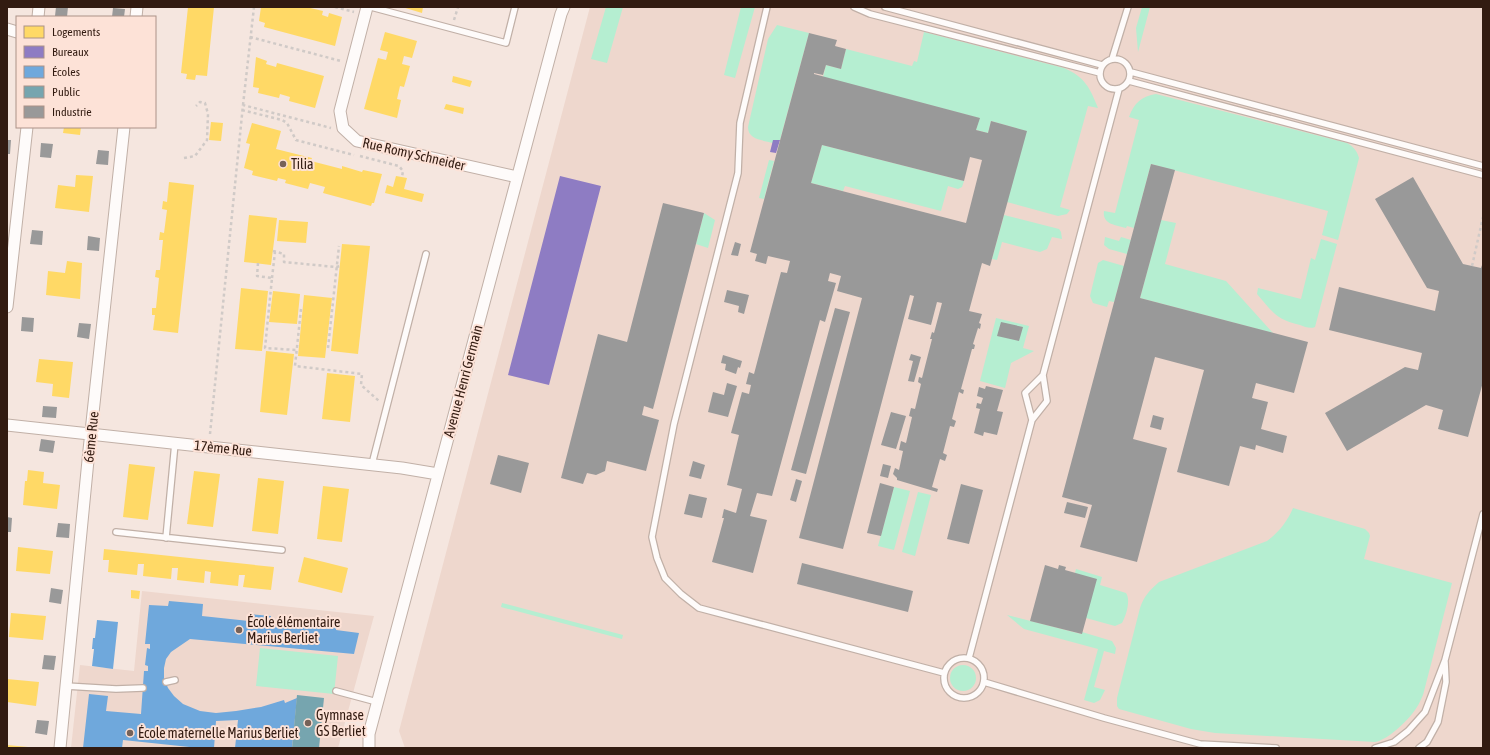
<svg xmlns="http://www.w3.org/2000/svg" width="1490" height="755" font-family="'Asap Condensed',sans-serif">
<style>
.built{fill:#eed7cd}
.green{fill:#b5eed1}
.homes{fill:#ffd966}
.offices{fill:#8e7cc3}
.schools{fill:#6fa8dc}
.public{fill:#76a5af}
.industry{fill:#999;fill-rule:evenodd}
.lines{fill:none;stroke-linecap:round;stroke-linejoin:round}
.lane-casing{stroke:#c1b0a7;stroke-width:8}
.street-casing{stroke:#c1b0a7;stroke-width:13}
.path{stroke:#d0cac7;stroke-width:2.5;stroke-dasharray:3 3;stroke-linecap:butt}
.lane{stroke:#fefbfa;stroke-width:5.5}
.street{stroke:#fefbfa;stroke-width:11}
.poi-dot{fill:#766259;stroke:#fde2d7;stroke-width:1.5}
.labels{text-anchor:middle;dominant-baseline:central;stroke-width:4;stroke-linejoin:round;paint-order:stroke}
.street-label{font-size:14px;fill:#321b11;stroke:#fde2d7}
.poi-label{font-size:14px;fill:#321b11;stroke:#fde2d7;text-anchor:start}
</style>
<rect width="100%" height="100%" fill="#f5e6df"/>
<!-- built -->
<path class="built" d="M590,7h893v741h-1078l-6,-17z
M142,591l232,25 -36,132h-267l9,-83 54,6z"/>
<!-- green -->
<path class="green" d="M606,7h17l-16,56 -16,-4z
M741,7h14l-20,71 -11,-3z
M1142,7h8l-12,45 -2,-24z
M777,25l32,8 -29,107h-7v3c-10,-3 -25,-3 -25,-16l20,-88z
M924,32l140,36c21,9 26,20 34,40l-10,-2 -28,101 10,3 -3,4 -9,2 -51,-14 19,-71 -35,-10 -3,12 -12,-3 3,-12 -156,-41 3,-12 15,4 5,-20 66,17 2,-5 3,1z
M1156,94l191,49c7,4 10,8 12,15l-21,82 -16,-5 6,-24 -177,-47 -17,64 -7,-2 -1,2c-11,-3 -24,-4 -22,-17l11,2 24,-93 -10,-3c5,-14 13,-21 27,-23z
M822,145l142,36 -2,6 -4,2 -10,-3 -7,25 -96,-25 -2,5 -32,-8z
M769,160l5,1 -10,38 -5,-1z
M704,213l11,7 -7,28 -12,-4z
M1004,215l55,14 2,3 1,7 -10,-2 -5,12 -7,3 -38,-10 -5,18 -5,-1z
M1161,220l15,3 -11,41 61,17 47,52 -133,-35z
M1105,237l14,4 2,-4 10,3 -4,14 -18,-5 -5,-4z
M1321,239l16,5 -22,83c-5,2 -10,0 -15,-2 -25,-6 -27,-13 -43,-31l1,-6 43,11 10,-41 4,2z
M1103,260l21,6 -10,36 -5,-1 -2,6 -14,-4 -3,-7 8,-33z
M996,318l33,8 -6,22 11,3 -23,12 -6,25 -25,-7z
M894,487l16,4 -16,59 -16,-4z
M918,492l13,3 -16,61 -13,-4z
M1293,508l72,21 4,4 1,3 -6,23 88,24 -29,112c-2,4 -4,9 -6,12 -7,12 -29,33 -42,35l-160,-9 -24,-4 -72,-20 -2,-3v-8l23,-90c4,-12 10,-18 19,-26l108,-41c12,-9 20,-19 26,-33z
M1076,569l26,8 -2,8 26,8c5,7 0,23 -4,30l-7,3 -29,-8 -11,-45z
M502,603l121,32 -1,4 -121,-32z
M1007,615l74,19 1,-2 30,9 4,7 -1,6 -11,-3 -10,36 11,3 -5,10 -6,3 -10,-3 14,-51 -74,-20z
M260,648l78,8 -4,38 -78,-8z
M950 678a13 13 0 1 1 26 0a13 13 0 1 1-26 0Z"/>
<!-- homes -->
<path class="homes" d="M188,7h26l-7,69 -11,-1 -1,5 -9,-1 1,-5 -6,-1z
M261,7h45l17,4 -1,4 6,2 1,-4 13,4 -7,29 -71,-19 1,-4 -6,-2z
M402,7h21l-1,6z
M385,32l32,9 -5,17 -8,-2 -2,8 8,2 -6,21 -4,-1 -3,13 4,1 -4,18 -33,-9 14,-51 8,2 2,-8 -8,-2z
M256,57l11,4 -1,3 10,3 1,-4 47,13 -9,32 -26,-7 1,-4 -10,-3 -1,4 -21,-5 1,-5 -6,-1z
M453,76l19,5 -2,6 -18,-5z
M446,104l18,4 -1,6 -19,-5z
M211,122l12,1 -2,18 -12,-1z
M252,123l29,8 -5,18 36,9 -1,3 31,8v-3l20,6 1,-2 19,4 -8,29h-2l-1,3 -48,-13 2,-6 -15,-4 -2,6 -23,-6 1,-3 -8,-2 -1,3 -25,-6 1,-4 -9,-3 6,-24 -4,-1z
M64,127h17l-1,8 -17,-2z
M76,175l17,1 -4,36 -34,-4 3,-23 17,2z
M396,176l11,2 -3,11 20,5 -2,8 -37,-9 2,-8 6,2z
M169,182l25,3 -16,148 -25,-3 2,-15h-3v-7h4l3,-30 -4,-1 1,-7h4l3,-30h-4l1,-8 4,1 3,-23 -5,-1 1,-8 4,1z
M249,215l28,3 -6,47 -27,-3z
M279,220l29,2 -2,21 -29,-2z
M342,244l28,2 -12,108 -27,-3z
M67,261l15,2 -2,36 -34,-4 2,-24 17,2z
M241,288l27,3 -6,60 -27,-2z
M273,291l27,3 -3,30 -28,-2z
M304,295l28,3 -7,60 -27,-2z
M266,351l28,3 -7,61 -27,-3z
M39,359l34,3 -4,36 -17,-2 1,-12 -17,-2z
M327,373l28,3 -5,46 -28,-3z
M129,464l26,3 -7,53 -25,-3z
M28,470l16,2 -1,11 17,2 -3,24 -34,-4 2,-24h2z
M194,471l26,3 -7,53 -26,-3z
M258,478l26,3 -6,53 -26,-3z
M323,486l26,3 -7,53 -25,-3z
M18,547l35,4 -3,23 -34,-3z
M104,549l170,18 -3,23 -28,-3 2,-12h-6l-1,11 -28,-3 1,-11 -6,-1 -1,12 -27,-3 1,-12h-6l-1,11 -28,-3 1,-12h-6l-1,11 -29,-3 1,-12h-6z
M304,557l44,11 -6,25 -44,-11z
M131,590l9,1 -1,8 -8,-1z
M11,613l35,3 -3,24 -34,-3z
M7,679l32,3 -3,24 -29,-4z
M7,745l21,2v1h-21z"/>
<!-- offices -->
<path class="offices" d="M773,140h7l-4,13 -6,-1z
M560,176l41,10 -52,199 -41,-10z"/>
<!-- schools -->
<path class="schools" d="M169,601l34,3 -1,12 47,5 1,-7 21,2 -1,7 46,5 1,-11 20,2 -1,11 23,3 -5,21 -164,-15 -19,13 -5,7 -2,9v10l4,10 6,8 9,8 17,7 16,2 20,-2 25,-4 23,-7 1,3 12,-5 -5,50h-57l3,-28 -22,1 -2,27h-15l-76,-8 -1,8h-39l6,-54 19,2 -2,15 35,3 3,-43h4v-5l-3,-1 2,-17 3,1v-5h-5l4,-39 19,1z
M97,620l21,2 -5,47 -21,-3 2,-17h-2l1,-11h2z"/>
<!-- public -->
<path class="public" d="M297,695l27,3 -5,50h-27z"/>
<!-- industry -->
<path class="industry" d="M56,7h12l-1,10 -12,-1z
M113,8l12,1 -1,8h-12z
M809,33l28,7 -2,6 11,3 -5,20 -15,-4 -3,10 -9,-2v1l166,44 -4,12 12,3 3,-12 36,10 -37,135 -8,-3 -13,48 13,3 -3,9 2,1 -1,5 -2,-1 -5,16 2,1 -1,4h-2l-11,40 3,1 -1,4 -4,-2 -7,27 4,2 -2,6 -4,-1 -7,27 4,2 -2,6 -5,-2 -8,28 6,2 -1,3 -40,-12v-2l-4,-4 2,-6 4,2 4,-19 -4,-1 2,-9 5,2 6,-26 -3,-1 2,-8 4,1 6,-25 -3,-2 1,-5 3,1 10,-39h-2l2,-7 2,1 8,-30 -5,-1 -6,23 -23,-6 6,-23 -4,-1 -67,254 -44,-11 63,-240 -25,-7 4,-15 -11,-3 -2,8 8,2 -11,39 -5,-2 -48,176 -15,-3 -7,23 17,4 -14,53 -41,-11 12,-44h-2l2,-9 12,4 6,-24 -15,-4 12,-50 -8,-2 11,-41 7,2 2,-9 -5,-1 3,-12 5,2 27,-102 6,1 3,-12 -22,-5 -2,8 -11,-3 2,-7 -7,-2zM822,145l142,36 6,-24 12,3 -16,63 -155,-40z
M7,140h4l-1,14h-3z
M41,143l12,1 -2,14 -11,-1z
M98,150l11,1 -1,14 -12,-1z
M1151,164l24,6 -35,128 168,44 -14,51 -38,-10 -4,15 16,4 -7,27 26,7 -4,17 -27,-8 -1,5 -15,-4 -11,40 -52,-14 27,-102 -49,-13 -22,82 34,9 -30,114 -57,-15 12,-42 -30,-8z
M1413,177l50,87 18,4 2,-6v120l-15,55 -30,-8 5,-19 -17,-5 -79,46 -22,-38 80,-46 13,3 4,-17 -93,-23 10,-43 96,24 4,-20 -12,-3 -52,-89z
M663,203l41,10 -51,196 -9,-3 -2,9 17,5 -13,51 -39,-10 -2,10 -9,4 -9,-2 -4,11 -22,-6 37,-144 29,8z
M32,230l11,1 -1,14 -12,-1z
M88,236l12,2 -1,13 -12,-1z
M735,242l6,2 -3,12 -7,-1z
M727,290l22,5 -5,19 -6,-2 1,-6 -15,-4z
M835,308l15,4 -44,162 -15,-4z
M22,317l12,1 -1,14 -12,-1z
M1001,322l22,5 -4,14 -22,-5z
M79,323l12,1 -2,15 -12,-2z
M911,354l10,3 -7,25 -6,-1 5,-20 -4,-1z
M723,355l19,6 -2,7 -2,-1 -2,7 -11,-4 1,-6 -5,-1z
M727,383l10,3 -9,31 -20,-5 5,-20 11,3z
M986,386l17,4 -6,21 6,1 -6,23 -13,-3 -1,4 -9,-3 6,-24 -4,-1 1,-5 4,1 2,-6 -6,-2 2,-9 6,2z
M43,406l14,1 -1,11 -14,-1z
M891,412l15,4 -10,33 -15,-4z
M1153,415l11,3 -3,12 -11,-3z
M41,439l14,2 -2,12 -14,-2z
M498,455l31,8 -8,30 -31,-9z
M693,461l12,4 -4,14 -12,-3z
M883,464l8,2 -3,12 -8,-2z
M796,479l6,2 -6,21 -6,-2z
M880,483l14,4 -13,49 -14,-3z
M961,484l22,6 -14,54 -22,-5z
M689,494l18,4 -5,20 -18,-4z
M1067,502l21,5 -3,11 -21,-5z
M7,517l5,1 -1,14h-4z
M58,523l12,1 -1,14 -13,-1z
M802,563l111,28 -5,21 -111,-28z
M1045,565l13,4 1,-4 7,2 -1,3 32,9 -15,55 -52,-13z
M51,588l12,2 -2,14 -12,-2z
M44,655l12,1 -2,14 -12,-1z
M37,720l12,1 -2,14 -12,-2z"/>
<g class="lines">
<!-- lane casing -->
<g class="lane-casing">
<path id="lane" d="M371,7l135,36 9,-36
M767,7l-27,116 -2,50 -64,251 -22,113 5,21 8,20 16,16 18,14 245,65
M854,7l16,7 230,59
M885,7l217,58
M1100 74a15 15 0 1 1 30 0a15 15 0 1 1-30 0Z
M1112,59l16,-52
M1131,72l352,94
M1129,81l354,94
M1043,375l76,-286
M372,464l54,-210
M116,532l166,18
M166,538l9,-95
M944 678a20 20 0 1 1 40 0a20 20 0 1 1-40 0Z
M969,658l63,-238 15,-19 -4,-26 -18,18 7,27
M166,682l9,-2
M984,682l120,36 96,26 76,4
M66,686l50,3 27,-1
M336,691l41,11
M1375,748l19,-6 14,-11 17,-19 20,-52 38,-146
M1419,748l8,-6 11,-20 8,-40 -1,-20"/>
</g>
<!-- street casing -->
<g class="street-casing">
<path id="street" d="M367,7l-27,104 3,17 14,13 160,36
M38,17l1,-10
M136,17l1,-10
M7,29l10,3
M7,307l20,-180
M7,425l395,43 36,6
M60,748l29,-298 35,-323
M369,748v-14l192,-720 3,-7"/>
</g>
<!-- path -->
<path class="path" d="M335,7l19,5
M454,20l4,-13
M250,37l91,24
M243,105l11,-98
M242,110l40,10 5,3 9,17 58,15
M360,156l39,10 4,5 -1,6
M184,158l11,-2 12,-16 1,-26 -3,-11 -5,-1 -4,4
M273,251l11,3v8l52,5 4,-1
M258,263l-1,13 15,2 -7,70 31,2
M1472,266l11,-49
M272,278l3,-26
M301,309l-6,57 67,8 -1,11 18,16
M328,348l11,-102
M210,434l33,-329 88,23"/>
<!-- lane -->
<use href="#lane" class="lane"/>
<!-- street -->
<use href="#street" class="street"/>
</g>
<!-- markers -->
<g class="poi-dot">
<circle cx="283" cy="164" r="4"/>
<circle cx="239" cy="630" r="4"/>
<circle cx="308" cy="723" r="4"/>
<circle cx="130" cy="733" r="4"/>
</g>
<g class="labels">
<!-- street labels -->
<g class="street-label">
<text transform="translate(414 154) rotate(13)">Rue Romy Schneider</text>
<text transform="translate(463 381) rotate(-75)">Avenue Henri Germain</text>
<text transform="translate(91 437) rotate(-84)">6ème Rue</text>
<text transform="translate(223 448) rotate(6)">17ème Rue</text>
</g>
<!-- poi labels -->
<g class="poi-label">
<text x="291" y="164">Tilia</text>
<text x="247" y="622">École élémentaire<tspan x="247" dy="16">Marius Berliet</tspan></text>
<text x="316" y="715">Gymnase<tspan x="316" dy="16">GS Berliet</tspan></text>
<text x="138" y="733">École maternelle Marius Berliet</text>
</g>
</g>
<!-- border -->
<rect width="1490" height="755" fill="none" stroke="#321b11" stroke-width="16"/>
<!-- legend -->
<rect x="16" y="16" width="140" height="112" fill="#fde2d7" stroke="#ac9288"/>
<rect x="24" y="26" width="20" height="12" fill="#ffd966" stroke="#ac9288"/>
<text x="52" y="36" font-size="12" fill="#321b11">Logements</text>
<rect x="24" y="46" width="20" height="12" fill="#8e7cc3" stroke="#ac9288"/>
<text x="52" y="56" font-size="12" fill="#321b11">Bureaux</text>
<rect x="24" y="66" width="20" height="12" fill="#6fa8dc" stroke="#ac9288"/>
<text x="52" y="76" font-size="12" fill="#321b11">Écoles</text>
<rect x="24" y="86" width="20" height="12" fill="#76a5af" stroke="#ac9288"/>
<text x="52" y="96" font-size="12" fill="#321b11">Public</text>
<rect x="24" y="106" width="20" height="12" fill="#999999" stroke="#ac9288"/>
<text x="52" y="116" font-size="12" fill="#321b11">Industrie</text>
</svg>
